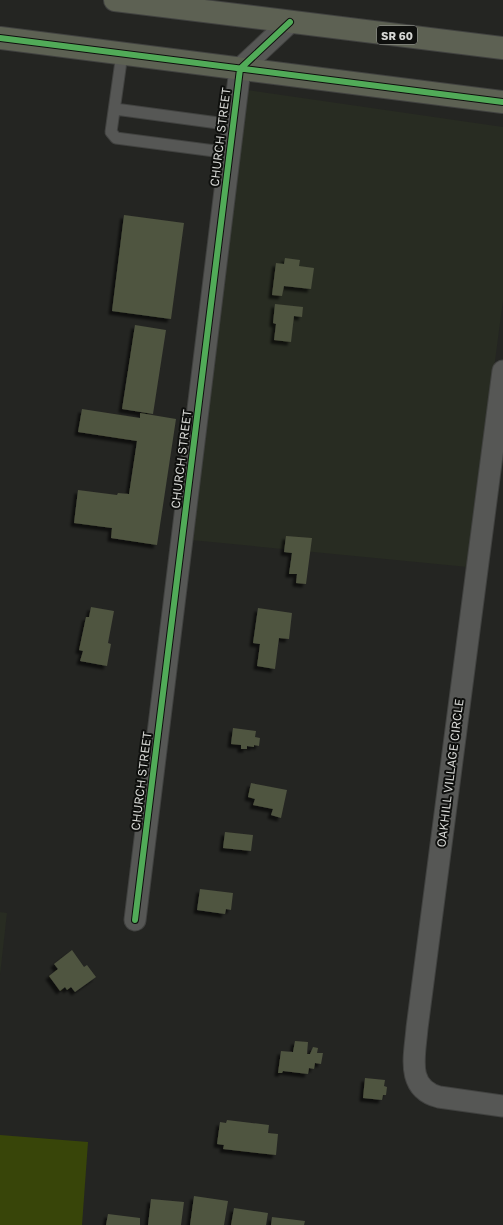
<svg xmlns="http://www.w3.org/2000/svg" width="503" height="1225" font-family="'Golos Text',sans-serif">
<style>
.built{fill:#282c22}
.green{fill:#384509}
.building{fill:#4f5440;filter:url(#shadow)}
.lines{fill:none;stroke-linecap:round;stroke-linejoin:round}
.lane-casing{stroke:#414240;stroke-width:13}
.street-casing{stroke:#414240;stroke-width:23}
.highway-casing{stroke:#414240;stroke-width:24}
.lane{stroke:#565755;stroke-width:11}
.street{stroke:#565755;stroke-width:21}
.highway{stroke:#5d6153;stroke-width:22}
.cycleway-casing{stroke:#0e0f0d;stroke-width:8}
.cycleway{stroke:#51ab58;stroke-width:6}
.labels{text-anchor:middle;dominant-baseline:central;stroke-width:4;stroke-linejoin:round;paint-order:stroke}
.shield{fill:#0e0f0d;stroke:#9a9b98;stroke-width:1}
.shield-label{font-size:11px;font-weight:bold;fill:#d6d7d4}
.street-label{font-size:12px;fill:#d6d7d4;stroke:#0e0f0d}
</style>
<defs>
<filter id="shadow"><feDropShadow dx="-3.5" dy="3.5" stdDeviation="1" flood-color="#0009"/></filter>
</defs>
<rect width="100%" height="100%" fill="#242522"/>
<!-- built -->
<path class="built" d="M247,90l256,37v173l-35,267 -277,-27z
M0,912l7,1 -7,62z"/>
<!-- green -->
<path class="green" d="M0,1135l88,7 -6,83h-82z"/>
<!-- building -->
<path class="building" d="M124,215l60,8 -13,96 -59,-8z
M285,258l15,2 -1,6 15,2 -3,21 -27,-3 -2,10 -10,-1 4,-32 8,1z
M275,304l28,3 -1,10 -8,-1 -3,26 -17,-2 2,-16 -3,-1z
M135,325l31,5 -13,84 -31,-5z
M82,409l58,9v-5l36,6 -19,126 -46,-7 1,-10 -38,-5 4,-33 39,5 1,-2 11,1 8,-53 -59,-9z
M286,536l26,2 -6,46 -10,-1 1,-9h-8l3,-21 -8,-1z
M91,607l23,4 -6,32 3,1 -4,22 -27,-5 3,-10 -4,-1 7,-33h3z
M258,608l34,5 -3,26 -10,-1 -4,31 -18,-3 3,-22 -7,-1z
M233,728l23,3 -1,6 5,1 -1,8 -5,-1v2l-7,-1v3h-6v-4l-10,-1z
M251,783l36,7 -6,28 -10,-3 2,-6 -20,-4 2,-6 -7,-2z
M225,832l28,3 -2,16 -28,-3z
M200,889l33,4 -2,17 -5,-1 -1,5 -28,-4z
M72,950l12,17 3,-2 9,12 -21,15 -4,-5 -4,3 -2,-3 -5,4 -11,-15 9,-7 -4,-5z
M295,1041l13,1 -1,12h3l3,-7 5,1 -1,5h6l-2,11 -6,-1 -1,6 -5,-1 -1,6 -25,-3 -1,2h-4l3,-22 12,1z
M365,1078l20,2 -1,6 3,1 -1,8h-3l-1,5 -19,-2z
M227,1120l42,5 -1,8 10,1 -2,21 -53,-6 1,-4 -7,-1 3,-22 6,1z
M194,1196l34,5 -4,24h-34z
M151,1199l33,3 -3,23h-33z
M234,1208l34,5 -2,12h-35z
M108,1214l32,4v7h-34z
M272,1217l33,4 -1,4h-33z"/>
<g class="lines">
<!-- lane casing -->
<g class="lane-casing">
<path id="lane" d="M122,54l-11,78 5,6 114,15
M115,109l118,16"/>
</g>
<!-- street casing -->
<g class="street-casing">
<path id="street" d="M503,371l-86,657c-2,27 -12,60 22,69l64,9
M135,920l105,-851 50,-47"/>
</g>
<!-- highway casing -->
<g class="highway-casing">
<path id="highway" d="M115,0l388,48
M0,38l503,64"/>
</g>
<!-- lane -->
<use href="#lane" class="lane"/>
<!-- street -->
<use href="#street" class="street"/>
<!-- highway -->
<use href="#highway" class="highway"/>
<!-- cycleway casing -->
<g class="cycleway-casing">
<path id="cycleway" d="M0,38l503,64
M135,920l105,-851 50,-47"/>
</g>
<!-- cycleway -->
<use href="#cycleway" class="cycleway"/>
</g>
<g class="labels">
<!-- shield labels -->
<rect class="shield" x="377" y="26" width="40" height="18" rx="3"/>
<g class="shield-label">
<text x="397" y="35">SR 60</text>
</g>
<!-- street labels -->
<g class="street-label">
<text transform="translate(220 137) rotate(-83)">CHURCH STREET</text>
<text transform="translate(181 459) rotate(-83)">CHURCH STREET</text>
<text transform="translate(450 773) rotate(-83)">OAKHILL VILLAGE CIRCLE</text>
<text transform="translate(141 781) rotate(-83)">CHURCH STREET</text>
</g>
</g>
</svg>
